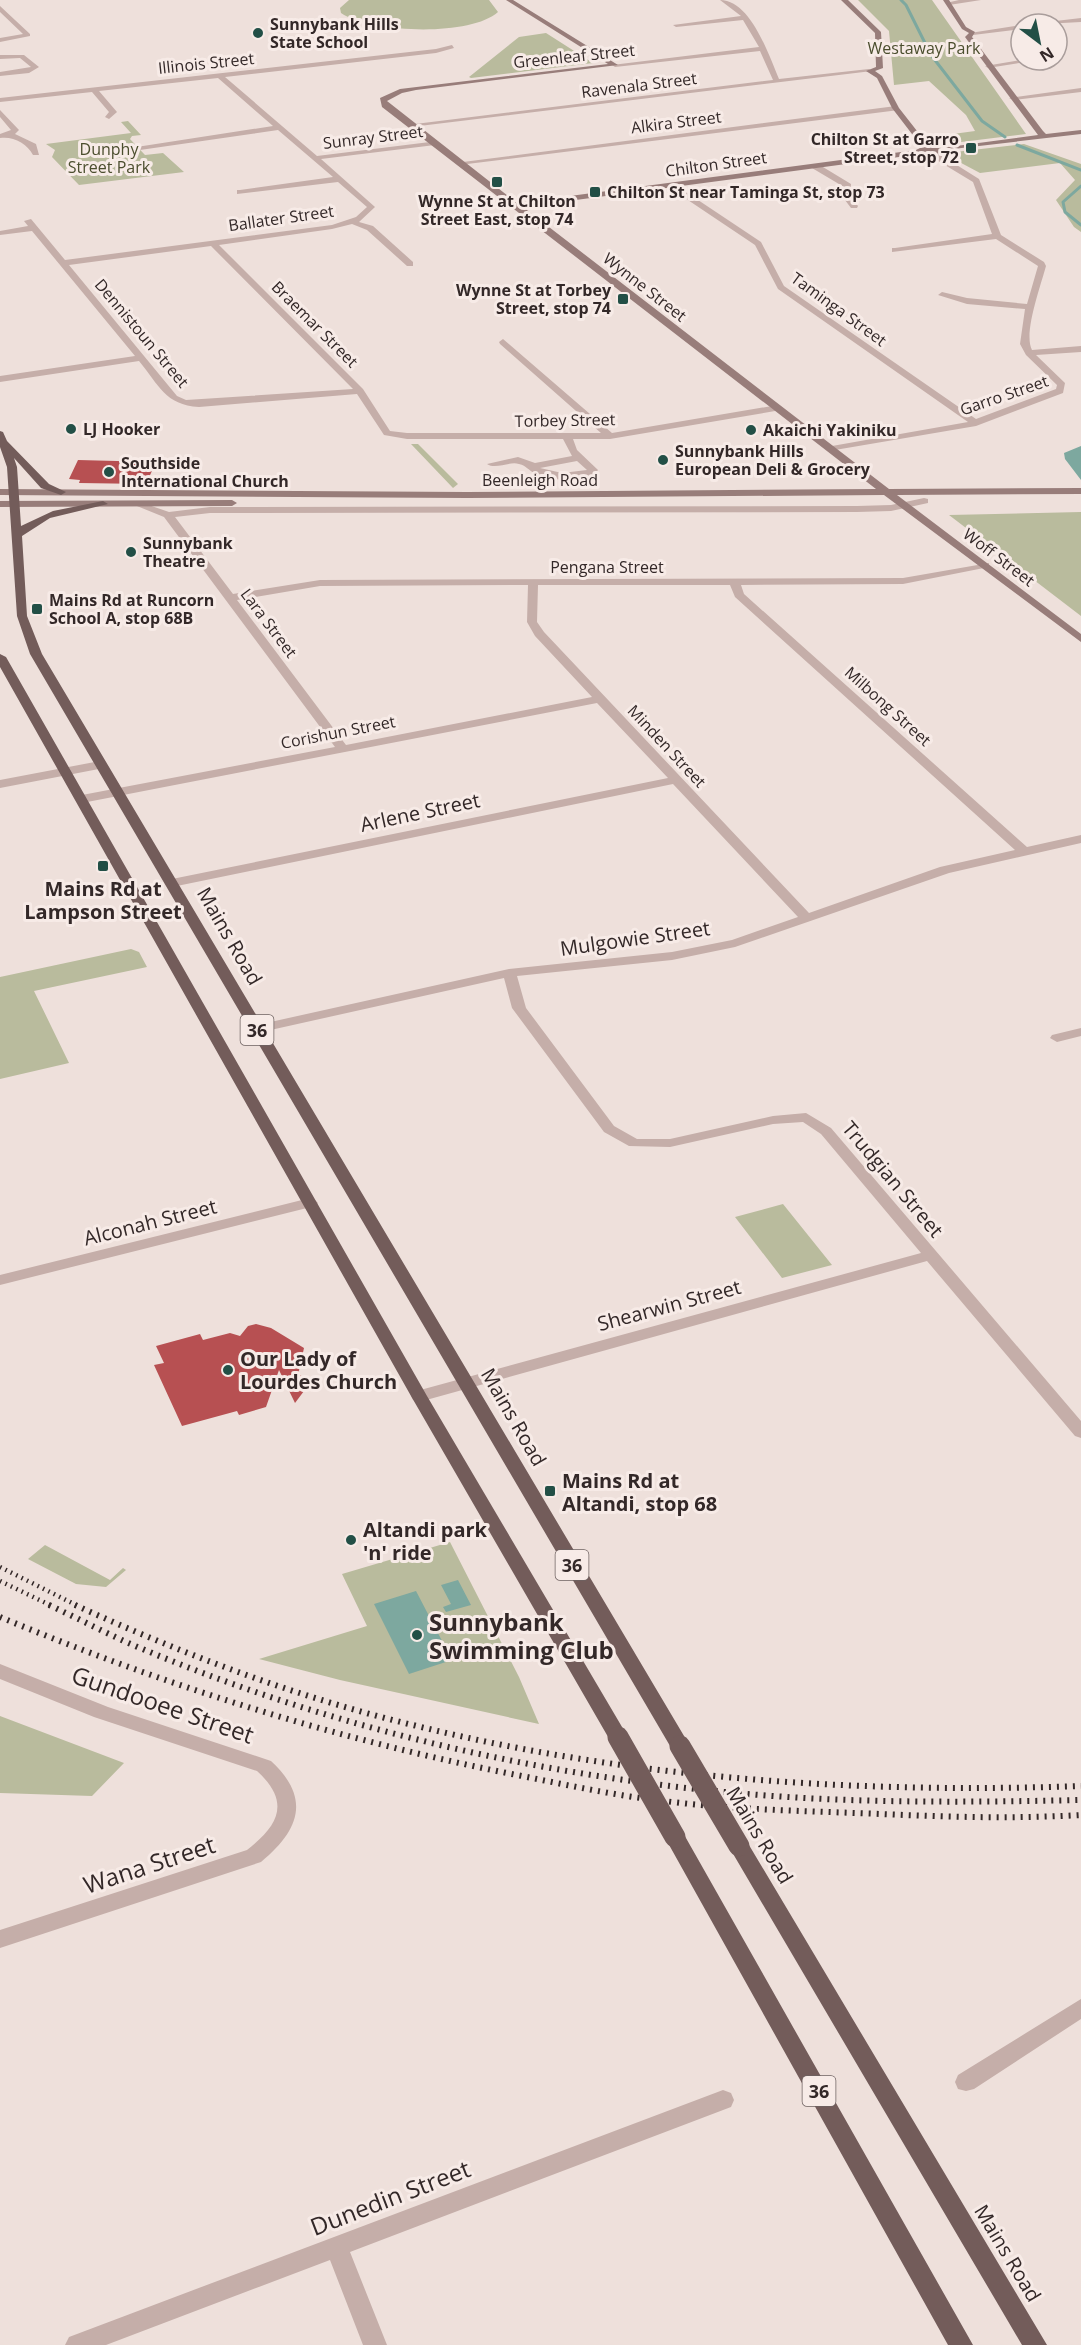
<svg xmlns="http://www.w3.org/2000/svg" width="1081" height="2345" font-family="'Open Sans',sans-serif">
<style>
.green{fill:#b9bb9d}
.water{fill:#7da89f}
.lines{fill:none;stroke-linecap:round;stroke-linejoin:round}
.stream{stroke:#7da89f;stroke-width:3}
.building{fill:#b75052}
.street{fill:#c5aea9;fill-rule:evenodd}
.secondary{fill:#987d7a;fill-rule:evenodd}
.primary{fill:#735c5a;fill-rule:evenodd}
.rail-far1{stroke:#332828;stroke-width:4.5;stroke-dasharray:1.5 4.5;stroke-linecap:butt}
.rail{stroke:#332828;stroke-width:6;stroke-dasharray:2 6;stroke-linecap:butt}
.primary-bridge{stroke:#735c5a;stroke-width:21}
.poi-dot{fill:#224f46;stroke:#f7ebe7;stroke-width:2}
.labels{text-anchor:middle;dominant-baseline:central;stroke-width:6;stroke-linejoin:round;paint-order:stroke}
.far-poi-label{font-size:16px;font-weight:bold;fill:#332828;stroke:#f7ebe7;text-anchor:start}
.far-park-label{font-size:16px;fill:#4b4e2e;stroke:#f7ebe7}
.far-street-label{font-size:16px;fill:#332828;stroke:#f7ebe7}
.shield{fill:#f7ebe7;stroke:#6e6261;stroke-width:1.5}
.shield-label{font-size:18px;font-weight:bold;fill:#332828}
.street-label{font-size:20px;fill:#332828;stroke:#f7ebe7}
.poi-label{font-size:20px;font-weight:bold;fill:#332828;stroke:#f7ebe7;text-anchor:start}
.near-poi-label{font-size:24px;font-weight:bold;fill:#332828;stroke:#f7ebe7;text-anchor:start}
.near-street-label{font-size:24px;fill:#332828;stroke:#f7ebe7}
</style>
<rect width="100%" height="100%" fill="#eee0db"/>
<!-- green -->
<path class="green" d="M349,0h140l9,12c-28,25 -127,21 -157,1l-1,-5z
M858,0h74l94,134 -81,10 -10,-1 -4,-6 44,-6 -9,-16 -37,-34 -35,4 -5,-54z
M546,33l47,30 -122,15 -2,-1 50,-40z
M128,121l13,14 -9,1 -2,3 15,16 18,-2 21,19 -105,13 -27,-28 3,-7 -9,-6 85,-11 -10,-11z
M1024,144l57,20v68l-7,-5 -18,-27 19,-20 -15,-17 -80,10 -32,-17 7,-4z
M411,444h7l40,40 -5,4z
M1081,512v104l-132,-101z
M131,949l8,3 8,15 -113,24 35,72 -69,16v-102z
M783,1204l49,61 -50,13 -47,-61z
M450,1542l69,135 20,47 -199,-44 -81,-21 108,-33 -25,-52z
M45,1545l65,35 13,-12 3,2 -20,17 -30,-3 -48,-25z
M0,1716l124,47 -32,33 -92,-3z"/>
<!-- water -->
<path class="water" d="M1081,446v34l-16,-21 -1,-6z
M458,1580l13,25 -25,7 -3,-5 8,-3 -10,-19z
M416,1591l36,69 -43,14 -35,-70z"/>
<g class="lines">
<!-- stream -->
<path class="stream" d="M901,0l5,5 25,50 51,66 23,16
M1017,145l64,25
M1081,186l-18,16 2,10 16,13"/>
</g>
<!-- building -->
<path class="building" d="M78,460l78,2 -10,22 -67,-1 1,-3 -11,-1z
M256,1324l15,4 33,20 -6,27 15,4 -18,24 -16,-33 -13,37 -27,8 -2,-4 -55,15 -28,-61 10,-2 -8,-17 44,-12 3,6 27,-7 10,3 8,-10z"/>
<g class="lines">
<!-- street -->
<path class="street" d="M720,0c31,0 49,56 59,79l90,-10 3,2 -461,56 -4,-2 366,-45 -13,-29 -145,16 -3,-2 147,-18 -16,-27 -67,7 -3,-2 68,-9z
M959,0h22l-32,5 -3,-2z
M0,6l30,28v2l-30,6v-4l23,-4 -23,-22z
M1081,18v4l-37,2 3,-2z
M1021,25v4l-48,6 -3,-2z
M452,45l2,3 -18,5 -211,24 92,79 121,-15 -3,4 -114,14 54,48 -16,15 14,4 40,36v4h-6l-40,-36 -15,-6 -20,5 -113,16 144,144 27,42 17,2h194l-101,-89 -1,-2 4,-3 109,94 166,-28 5,3 -2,2 -171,29h-37l4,11 21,20 -3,4c-18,6 -42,9 -61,-1 -6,-3 -7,-7 -15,-9 -10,-3 -23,6 -32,0l31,-7 17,6 37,-7 -9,-17h-156l-23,-4 -27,-41 -158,13c-34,-2 -40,-22 -60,-46l-139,21v-6l135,-20 -103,-125 -32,4v-4l28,-5 -4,-5 7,-2 34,41 267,-35 24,-8 11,-10 -29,-25 -101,12v-4h3l93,-13 -55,-47 -138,20v-4h3l130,-20 -55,-48 -119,13 18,21 -8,7 -4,-2 4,-5 -17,-20 -92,10v-4l436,-49zM211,246l142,143 -167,11 -9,-4 -108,-131zM577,461l10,9 -25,3 -22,-5z
M0,55h24l15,12 -10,6 -29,3v-4l31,-5 -11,-9 -20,1z
M1021,60h17l-50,8 -3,-2z
M1081,88v4l-68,8 -4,-2z
M896,106l3,4 -440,55 -4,-2z
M0,110l19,20 -4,4 21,10 3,11h-6c-6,-12 -20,-19 -33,-17v-4l11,-4 -11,-13z
M930,152h6l43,27 22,56 43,27 2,4c-5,19 -23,68 -14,84l49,-4v6l-45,3 29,28 -2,10 -87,33 -147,25v-4l3,-1 136,-24 -190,-133 -23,-44 -88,-59 7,-2 87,58 23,44 192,133 80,-30 1,-4 -31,-30 -6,-11 5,-35 -58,-5 -29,-9 4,-3 25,6 60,6 11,-38 -42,-27 -104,13v-4h3l97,-14 -19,-52 -43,-26z
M812,164h6l33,20 -1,12 8,10 -1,2h-6l-9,-12 2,-9 -32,-19z
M924,498l4,1v4l-37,8 -34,1 -647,1 -35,4 58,77 87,-14 583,-2 86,-15v4l-86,17 -162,1 3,9 283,253 54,-12v8l-132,30 -214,74 -63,13 -155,16 9,32 88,118 23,13h33l103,-23 33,-3 25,15 250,293v17l-6,-2 -148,-175 -508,141 -6,-2 -2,-4 2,-4 508,-139 -100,-119 -18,-12 -30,2 -103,23 -41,-1 -25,-14 -92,-124 -8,-30 -247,55 -5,-1 -2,-3 2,-3 5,-1 252,-56 163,-17 60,-12 66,-23 -125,-133 -501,103 -5,-1 -1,-3 1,-3 5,-1 496,-101 -71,-75 -515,100 -4,-1 -2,-3 6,-4 253,-48 -171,-230 -32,-13 5,-3 32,11 41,-5 647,-1 34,-1zM528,585l-1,37 8,14 57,61 -246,48 -109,-145 83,-14zM538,585h192l5,12 280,253 -75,17 -131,46 -265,-281 -7,-10z
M100,761l4,1v6l-104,20v-8z
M1081,1028v8l-24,6 -7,-4 2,-3z
M310,1198l5,2 3,3 -3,3 -315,79v-10z
M0,1664l108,43 163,54c40,37 29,69 -10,101l-261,86v-18l247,-80c32,-25 44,-48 10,-79l-163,-54 -94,-38z
M1081,1999v20l-107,70 -8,2 -8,-2 -3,-7 3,-7z
M723,2090l8,3 3,7 -3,7 -381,145 37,93h-24l-33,-85 -224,85h-41l4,-8 8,-3z"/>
<!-- secondary -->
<path class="secondary" d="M506,0h7l105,65 -202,25 -14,3 -15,8 130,102 399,-53 6,-3 -30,-39 -15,-30 -11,-7 10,-4 -1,-34 -34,-33h7l33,32 2,36 -8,3 7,5 17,32 29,37 13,3 97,-13 -73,-98 4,-4 -7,-4 -19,-29h6l17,27 9,5 -3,5 71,94 3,3 35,-4v4l-128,15 -22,7 -10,-2 -398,53 366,282 192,-1v6l-184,1 184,139v8l-197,-147 -417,3 -467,-3v-6l467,3 409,-3 -494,-382 -2,-9 20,-9 208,-25z
M0,501l232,-1 5,3 -5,3 -232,1z"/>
<!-- primary -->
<path class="primary" d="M0,431l3,1 4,9 42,43 17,8 -5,3 -20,-7 -27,-30 3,9 4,59 32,-15 50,-10 5,3 -58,14 -28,18 5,80 15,38 645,1087 3,5 -3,5 -7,2 -7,-2 -643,-1097 -13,-38 -10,-149 -7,-20z
M0,654l6,3 421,739 198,336 3,5 -3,5 -7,2 -7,-2 -200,-346 -411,-729z
M675,1829l7,2 291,514h-25l-280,-502 -3,-6 3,-6z
M739,1838l7,2 301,505h-25l-290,-493 -3,-6 3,-6z"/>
<!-- rail-far1 -->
<path class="rail-far1" d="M0,1567l78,39
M0,1581l52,25"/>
<!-- rail -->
<path class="rail" d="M49,1605c26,12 51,25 77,37 211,91 449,143 678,156 92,5 184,4 277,2
M75,1605c110,50 224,93 342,121 215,53 443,68 664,60
M0,1617c171,71 345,125 527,160 45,9 91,19 137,24 72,9 144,10 217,13 67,3 133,5 200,1"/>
<!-- primary-bridge -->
<path class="primary-bridge" d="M618,1737l57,100
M680,1746l59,100"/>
</g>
<!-- markers -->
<g class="poi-dot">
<circle cx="258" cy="33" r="6"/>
<rect x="965" y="142" width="12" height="12" rx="3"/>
<rect x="491" y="176" width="12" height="12" rx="3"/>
<rect x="589" y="186" width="12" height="12" rx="3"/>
<rect x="617" y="293" width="12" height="12" rx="3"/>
<circle cx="71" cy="429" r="6"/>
<circle cx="751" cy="430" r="6"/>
<circle cx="663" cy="460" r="6"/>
<circle cx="109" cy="472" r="6"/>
<circle cx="131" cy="552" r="6"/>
<rect x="31" y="603" width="12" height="12" rx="3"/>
<rect x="97" y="860" width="12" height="12" rx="3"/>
<circle cx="228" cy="1370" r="6"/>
<rect x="544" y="1485" width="12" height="12" rx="3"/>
<circle cx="351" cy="1540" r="6"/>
<circle cx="417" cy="1635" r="6"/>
</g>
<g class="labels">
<!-- far-poi labels -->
<g class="far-poi-label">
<text x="270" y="24">Sunnybank Hills<tspan x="270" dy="18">State School</tspan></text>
<text x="959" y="139" text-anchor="end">Chilton St at Garro<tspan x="959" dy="18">Street, stop 72</tspan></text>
<text x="607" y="192">Chilton St near Taminga St, stop 73</text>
<text x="497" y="201" text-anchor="middle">Wynne St at Chilton<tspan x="497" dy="18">Street East, stop 74</tspan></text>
<text x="611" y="290" text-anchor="end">Wynne St at Torbey<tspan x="611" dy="18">Street, stop 74</tspan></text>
<text x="83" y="429">LJ Hooker</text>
<text x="763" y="430">Akaichi Yakiniku</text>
<text x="675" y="451">Sunnybank Hills<tspan x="675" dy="18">European Deli &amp; Grocery</tspan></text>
<text x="121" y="463">Southside<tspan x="121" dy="18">International Church</tspan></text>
<text x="143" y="543">Sunnybank<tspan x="143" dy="18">Theatre</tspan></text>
<text x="49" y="600">Mains Rd at Runcorn<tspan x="49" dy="18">School A, stop 68B</tspan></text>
</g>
<!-- far-park labels -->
<g class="far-park-label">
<text x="924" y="48">Westaway Park</text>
<text x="109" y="149">Dunphy<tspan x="109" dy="18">Street Park</tspan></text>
</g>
<!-- far-street labels -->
<g class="far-street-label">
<text transform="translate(574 56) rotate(-6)">Greenleaf Street</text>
<text transform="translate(206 63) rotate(-6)">Illinois Street</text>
<text transform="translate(639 85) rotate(-7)">Ravenala Street</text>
<text transform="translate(676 122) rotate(-7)">Alkira Street</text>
<text transform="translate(373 137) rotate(-7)">Sunray Street</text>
<text transform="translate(716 164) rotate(-8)">Chilton Street</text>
<text transform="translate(281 218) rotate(-8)">Ballater Street</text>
<text transform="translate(645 287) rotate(38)">Wynne Street</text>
<text transform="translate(839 309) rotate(36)">Taminga Street</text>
<text transform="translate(315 324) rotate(45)">Braemar Street</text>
<text transform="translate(142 333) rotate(50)">Dennistoun Street</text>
<text transform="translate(1004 395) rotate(-19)">Garro Street</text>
<text transform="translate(565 420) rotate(-1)">Torbey Street</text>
<text x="540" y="480">Beenleigh Road</text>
<text transform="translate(999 557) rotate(37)">Woff Street</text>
<text x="607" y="567">Pengana Street</text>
<text transform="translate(269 623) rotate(53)">Lara Street</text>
<text transform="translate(888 706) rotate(42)">Milbong Street</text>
<text transform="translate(338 732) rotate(-11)">Corishun Street</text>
<text transform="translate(667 746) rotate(47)">Minden Street</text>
</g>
<!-- shield labels -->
<g class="shield">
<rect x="240.5" y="1015" width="33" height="30" rx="4.5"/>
<rect x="555.5" y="1550" width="33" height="30" rx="4.5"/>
<rect x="802.5" y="2076" width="33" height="30" rx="4.5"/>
</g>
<g class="shield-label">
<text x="257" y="1030">36</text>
<text x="572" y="1565">36</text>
<text x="819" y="2091">36</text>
</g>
<!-- street labels -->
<g class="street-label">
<text transform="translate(420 812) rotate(-12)">Arlene Street</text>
<text transform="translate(230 936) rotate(60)">Mains Road</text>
<text transform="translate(635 938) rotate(-8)">Mulgowie Street</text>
<text transform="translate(893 1179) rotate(50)">Trudgian Street</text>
<text transform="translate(150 1222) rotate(-14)">Alconah Street</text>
<text transform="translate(669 1305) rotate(-15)">Shearwin Street</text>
<text transform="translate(514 1417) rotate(60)">Mains Road</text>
<text transform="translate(760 1835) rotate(59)">Mains Road</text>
<text transform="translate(1008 2253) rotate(59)">Mains Road</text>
</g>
<!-- poi labels -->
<g class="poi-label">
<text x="103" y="888" text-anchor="middle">Mains Rd at<tspan x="103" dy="23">Lampson Street</tspan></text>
<text x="240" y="1358">Our Lady of<tspan x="240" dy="23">Lourdes Church</tspan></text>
<text x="562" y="1480">Mains Rd at<tspan x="562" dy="23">Altandi, stop 68</tspan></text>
<text x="363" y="1529">Altandi park<tspan x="363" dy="23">'n' ride</tspan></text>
</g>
<!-- near-poi labels -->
<g class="near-poi-label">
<text x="429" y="1621">Sunnybank<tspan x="429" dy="28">Swimming Club</tspan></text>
</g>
<!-- near-street labels -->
<g class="near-street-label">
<text transform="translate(163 1704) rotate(19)">Gundooee Street</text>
<text transform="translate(149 1864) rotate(-18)">Wana Street</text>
<text transform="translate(390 2197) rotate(-21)">Dunedin Street</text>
</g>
</g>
<!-- north arrow -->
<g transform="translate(1039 42) rotate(148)"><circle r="28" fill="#f7ebe7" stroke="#a99d9b" stroke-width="1.5"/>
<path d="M0-4.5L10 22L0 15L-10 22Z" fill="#224f46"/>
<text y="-9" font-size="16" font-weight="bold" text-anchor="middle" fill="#332828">N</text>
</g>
</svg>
